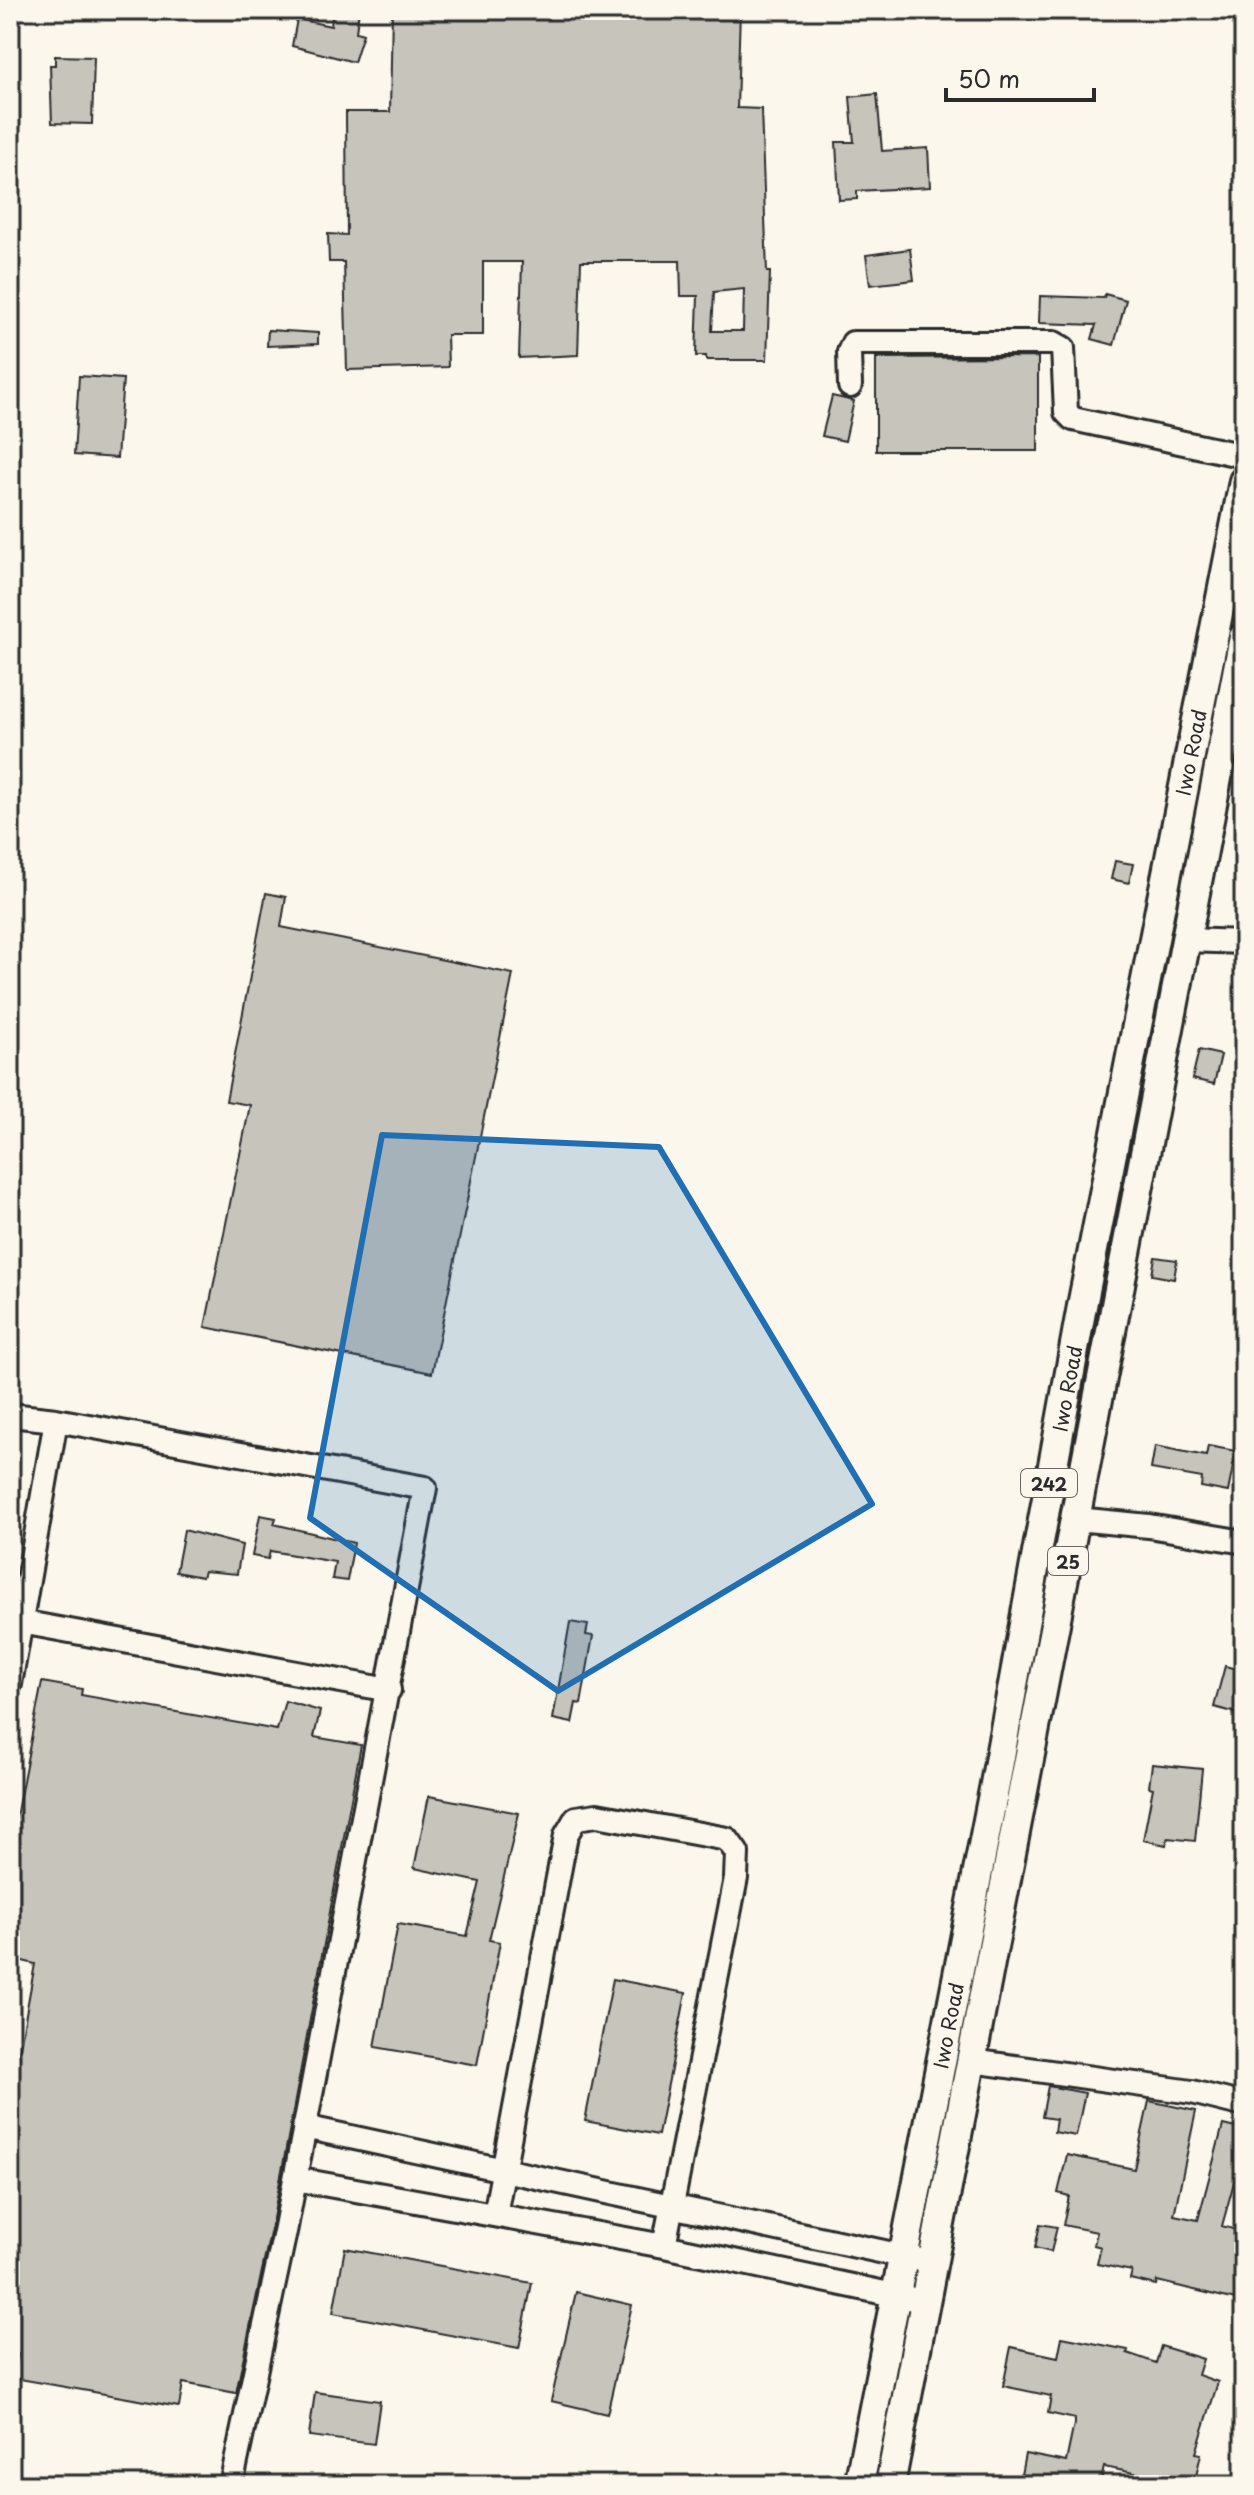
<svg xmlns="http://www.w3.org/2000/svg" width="1254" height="2495" font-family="'Playpen Sans',sans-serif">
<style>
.building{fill:#c7c4bc;stroke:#2b2b2b;stroke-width:2;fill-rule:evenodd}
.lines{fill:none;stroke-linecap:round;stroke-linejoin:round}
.minor-casing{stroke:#2b2b2b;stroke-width:28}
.major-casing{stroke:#2b2b2b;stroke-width:34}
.minor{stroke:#fbf7ec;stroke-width:22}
.major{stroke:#fbf7ec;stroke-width:28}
.marked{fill:#1f6fb2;fill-opacity:0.2;stroke:#1f6fb2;stroke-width:6;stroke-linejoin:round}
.labels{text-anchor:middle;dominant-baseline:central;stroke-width:7;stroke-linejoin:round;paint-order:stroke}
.shield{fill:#fbf7ec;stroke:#696865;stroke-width:2}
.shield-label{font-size:18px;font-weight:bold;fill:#2b2b2b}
.street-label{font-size:20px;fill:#2b2b2b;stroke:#fbf7ec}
</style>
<rect width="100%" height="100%" fill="#fbf7ec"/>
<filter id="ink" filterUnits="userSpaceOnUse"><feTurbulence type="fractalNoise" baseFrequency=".0125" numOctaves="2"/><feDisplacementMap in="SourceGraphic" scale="16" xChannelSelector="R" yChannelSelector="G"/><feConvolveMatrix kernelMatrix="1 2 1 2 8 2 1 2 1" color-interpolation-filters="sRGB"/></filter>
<g filter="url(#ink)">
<!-- building -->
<path class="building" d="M333,10h26l-3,22 7,2 -9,28 -62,-16 5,-27 34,7z
M392,10h348l-3,98 24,1 6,163h3l-3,88h-61v-4h-10l2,-60h-17l-1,-35h-99l-3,94 -59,3 3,-96h-39v73h-36l1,32 -101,3 -3,-108h-15l-1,-28 19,1 -1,-123h44zM744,289l-1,42h-31l2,-39z
M55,56l39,1 -2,67 -40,-1 -2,-58h5z
M877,94l5,57 46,-3 2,39 -73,4v8l-18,1 -3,-58h18l-4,-45z
M910,249l4,31 -44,5 -4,-30z
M1105,294l21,6 -12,45 -22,-6 4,-14 -57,-2 1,-27 64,2z
M268,330l50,3v11l-51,2z
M1038,357v94h-162v-93z
M79,376l44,3 -6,79 -43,-3z
M832,396l22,5 -9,40 -23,-5z
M1115,861l18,3 -4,19 -18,-4z
M266,893l20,4 -5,30 232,47 -81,399 -227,-46 45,-222 -24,-4z
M1199,1050l22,5 -7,29 -22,-5z
M1155,1257l22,3 -3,19 -22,-4z
M1155,1446l51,10 2,-10 28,5 -8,41 -27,-5 1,-9 -51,-9z
M260,1515l16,3 -2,6 80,19 -7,38 -15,-2 3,-17 -65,-11 -2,8 -16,-3z
M184,1530l58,15 -5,29 -33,-3 -2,6 -26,-5z
M570,1622l18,3 -2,10 7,1 -12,68 -5,-1 -4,20 -19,-4z
M1225,1666l19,5v44l-30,-8z
M42,1682l40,7 -1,6 196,35 8,-29 35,10 -6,26 47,8 -89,479 -36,169 -53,-10 -4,24 -165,-29 4,-24 -8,-1v-251l25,-138 -25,-6v-110z
M1152,1764l50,5 -7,72 -27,-3 -2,7 -23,-5 10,-52 -4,-1z
M429,1796l90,17 -30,127 11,2 -23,123 -102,-18 23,-123 69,12 13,-54 -66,-14z
M613,1979l73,14 -28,142 -73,-14z
M1048,2086l37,7 -9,43 -22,-4 2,-13 -14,-2z
M1149,2101l47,10 -22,104 24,5 25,-95 21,5v47l-8,-2 -14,51 22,6v70l-87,-21 -1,4 -26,-6 2,-8 -35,-7 4,-17 -7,-2 3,-13 -34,-7 6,-29 -11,-3 9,-38 67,14z
M1040,2224l17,3 -6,25 -16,-4z
M345,2248l187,35 -13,65 -186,-35z
M576,2292l56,13 -25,109 -56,-13z
M1062,2337l66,13 -1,3 29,10 5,-17 42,13 -5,16 20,7 -22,71 5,1 -7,31 -90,-18 -4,18h-46l1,-3 -34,-7 4,-21 41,8 9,-43 -27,-6 3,-17 -48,-10 8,-39 47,10z
M315,2392l65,9 -6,43 -65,-8z"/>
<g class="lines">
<!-- minor casing -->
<g class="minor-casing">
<path id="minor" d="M850,386l-1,-34 4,-9h201l9,5 3,64 7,7 171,37
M1185,940l59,2
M10,1415l46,5 369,68 -139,739 -55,258
M1076,1519l73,7 95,16
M21,1622l368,68
M10,1684l46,-264
M972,2061l220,31 52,13
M304,2127l631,136
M295,2179l369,67 263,56
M495,2215l71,-380 10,-17 21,-3 130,24 10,14 -1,25 -72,368"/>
</g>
<!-- major casing -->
<g class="major-casing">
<g id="major">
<path id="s1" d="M859,2485l136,-701 87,-478 162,-825"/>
<path d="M890,2485l354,-1848"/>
</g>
</g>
<!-- minor -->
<use href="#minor" class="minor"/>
<!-- major -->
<use href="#major" class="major"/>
</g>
</g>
<!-- marked area -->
<path class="marked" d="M382,1135l277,12 213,357 -314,187 -248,-173z"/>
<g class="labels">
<!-- shield labels -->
<g class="shield">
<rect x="1021" y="1469" width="56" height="28" rx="6"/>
<rect x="1048" y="1547" width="40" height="28" rx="6"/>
</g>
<g class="shield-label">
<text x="1049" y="1483">242</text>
<text x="1068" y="1561">25</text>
</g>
<!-- street labels -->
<g class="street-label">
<text stroke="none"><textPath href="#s1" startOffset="1764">Iwo Road</textPath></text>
<text stroke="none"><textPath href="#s1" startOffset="1116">Iwo Road</textPath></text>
<text stroke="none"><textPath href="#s1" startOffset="468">Iwo Road</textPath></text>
</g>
</g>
<!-- margin -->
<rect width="1254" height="2495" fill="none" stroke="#fbf7ec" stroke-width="40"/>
<rect x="20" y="20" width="1214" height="2455" fill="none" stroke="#2b2b2b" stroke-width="3" filter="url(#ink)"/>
<!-- scale -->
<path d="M946 88v12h148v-12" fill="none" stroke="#2b2b2b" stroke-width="4"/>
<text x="958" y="88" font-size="24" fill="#2b2b2b" stroke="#fbf7ec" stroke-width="6" paint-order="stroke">50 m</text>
</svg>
